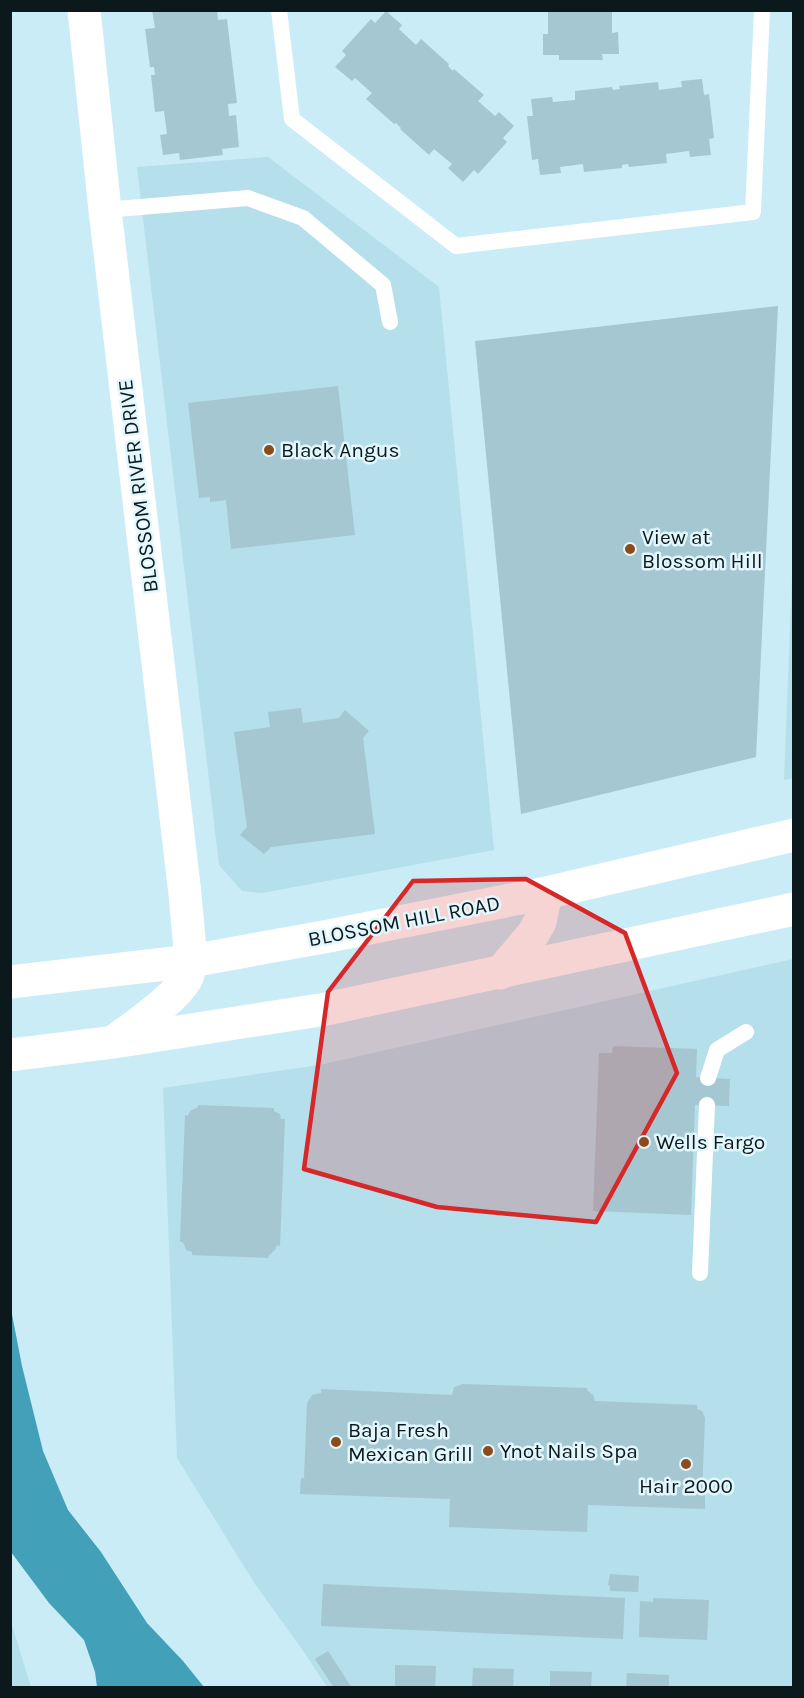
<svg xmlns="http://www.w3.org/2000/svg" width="804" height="1698" font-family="Karla,sans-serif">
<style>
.built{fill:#b4dfeb}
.water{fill:#42a1b9}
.building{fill:#a5c7d1}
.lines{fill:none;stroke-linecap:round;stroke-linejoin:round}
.lane{stroke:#fff;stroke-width:16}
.street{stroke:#fff;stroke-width:33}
.secondary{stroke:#fff;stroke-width:33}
.marked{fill:#d62828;fill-opacity:0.2;stroke:#d62828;stroke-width:4.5;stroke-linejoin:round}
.poi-dot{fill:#8e4b1a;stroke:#e2f7fd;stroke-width:2}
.labels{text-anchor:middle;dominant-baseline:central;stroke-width:5;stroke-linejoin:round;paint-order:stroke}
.poi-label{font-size:21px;fill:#0c191c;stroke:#e2f7fd;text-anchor:start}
.street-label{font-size:21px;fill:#0c191c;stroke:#e2f7fd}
</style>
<rect width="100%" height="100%" fill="#c9ecf6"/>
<!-- built -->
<path class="built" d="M268,157l171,130 55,563 -232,43 -20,-2 -23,-26 -82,-698z
M793,552l1,226 -10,2z
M793,959v728h-466l-23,-35 -49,-68 -78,-126 -14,-370 156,-23z
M11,1622l20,65h-20z"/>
<!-- water -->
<path class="water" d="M10,1304l12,62 21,85 25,59 33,42 46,71 36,38 21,26h-107l-2,-15 -11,-32 -35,-37 -38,-51z"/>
<!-- building -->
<path class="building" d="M152,10h65l1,10 9,-1 10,84 -9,1 1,12 7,-1 3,32 -17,2 1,6 -43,5 -1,-7 -16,2 -3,-20 7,-1 -3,-23 -9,1 -4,-37h4l-1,-8h-4l-5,-38 10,-1z
M548,10h64v23l6,-1 1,22h-17l1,6h-44v-5h-16v-21h5z
M386,11l16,14 -3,4 17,16 5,-6 28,25 -1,2 5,5 1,-2 30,26 -6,6 17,15 4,-4 15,14 -11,12 4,4 -29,32 -4,-4 -11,12 -15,-14 4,-4 -18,-15 -5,6 -29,-26 1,-1 -5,-5 -2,1 -28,-25 6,-6 -17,-15 -3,3 -17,-14 11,-12 -4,-4 29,-32 4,4z
M702,79l2,16 5,-1 5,44 -5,1 2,16 -21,2 -1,-6 -23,3 1,9 -38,4 -1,-3 -6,1v3l-38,4 -1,-8 -23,3 1,6 -21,2 -2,-16 -6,1 -5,-44h6l-2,-17 21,-2 1,5 22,-2v-9l37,-4 1,3 7,-1 -1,-3 39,-4 1,8 23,-3 -1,-6z
M778,306l-22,451 -235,57 -46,-473z
M338,386l17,149 -124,14 -5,-49 -16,2v-5l-11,1 -11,-95z
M301,708l2,15 36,-5 6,-8 24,21 -6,7 12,96 -104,13 -7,7 -24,-19 7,-8 -13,-95 36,-5 -2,-15z
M613,1046l84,3 -1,28 34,2 -1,27 -34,-1 -4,110 -98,-4 6,-158h13z
M198,1105l76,3v3l6,3 1,5h4l-5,127 -3,-1 -2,5 -6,5 -1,3 -76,-3v-3l-6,-2 -3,-8h-3l5,-127 3,1 2,-5 8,-4z
M461,1384l126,4v2l6,5 2,6 102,4v4l5,2 3,7 -3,76h3v15l-117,-4 -1,27 -138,-5 1,-28 -150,-5 1,-16h3l3,-75 5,-8 9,-2v-4l131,6 2,-8 7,-2z
M610,1574l29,2 -1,16 -28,-1v-5l-2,-1z
M323,1584l302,14 -2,41 -302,-13z
M653,1598l56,2 -2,40 -68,-3 1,-36 13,1z
M328,1651l24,37h-18l-19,-29z
M395,1665l41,1 -1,22h-40z
M473,1668l41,1 -1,19h-41z
M550,1671l42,1 -1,16h-41z
M627,1673l42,2v13h-43z"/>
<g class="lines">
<!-- lane -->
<path class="lane" d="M279,10l13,109 164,127 297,-34 9,-202
M105,210l143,-12 55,20 80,67 7,37
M708,1078l9,-28 29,-18
M700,1273l7,-168"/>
<!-- street -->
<path class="street" d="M84,10l21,200 80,684 6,67"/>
<!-- secondary -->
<path class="secondary" d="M500,973l33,-39 7,-12 6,-29
M10,982l181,-21 138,-25 217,-43 248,-58
M116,1040c19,-14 59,-41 70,-61 3,-5 4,-12 5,-18
M10,1055l104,-13 212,-33 468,-100"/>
</g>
<!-- marked area -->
<path class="marked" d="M526,879l99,54 52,140 -81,149 -159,-15 -133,-38 24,-177 85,-111z"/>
<!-- markers -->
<g class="poi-dot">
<circle cx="269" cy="450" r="6"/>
<circle cx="630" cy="549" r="6"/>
<circle cx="644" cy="1142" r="6"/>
<circle cx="336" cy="1442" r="6"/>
<circle cx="488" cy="1451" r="6"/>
<circle cx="686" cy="1464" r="6"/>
</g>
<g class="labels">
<!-- poi labels -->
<g class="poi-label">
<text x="281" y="450">Black Angus</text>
<text x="642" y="537">View at<tspan x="642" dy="24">Blossom Hill</tspan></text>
<text x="656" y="1142">Wells Fargo</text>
<text x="348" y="1430">Baja Fresh<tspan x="348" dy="24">Mexican Grill</tspan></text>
<text x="500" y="1451">Ynot Nails Spa</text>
<text x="686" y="1486" text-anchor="middle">Hair 2000</text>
</g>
<!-- street labels -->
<g class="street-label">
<text transform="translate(138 486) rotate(-97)">BLOSSOM RIVER DRIVE</text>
<text transform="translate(404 921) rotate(-11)">BLOSSOM HILL ROAD</text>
</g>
</g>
<!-- border -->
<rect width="804" height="1698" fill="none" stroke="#0c191c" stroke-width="24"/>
</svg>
